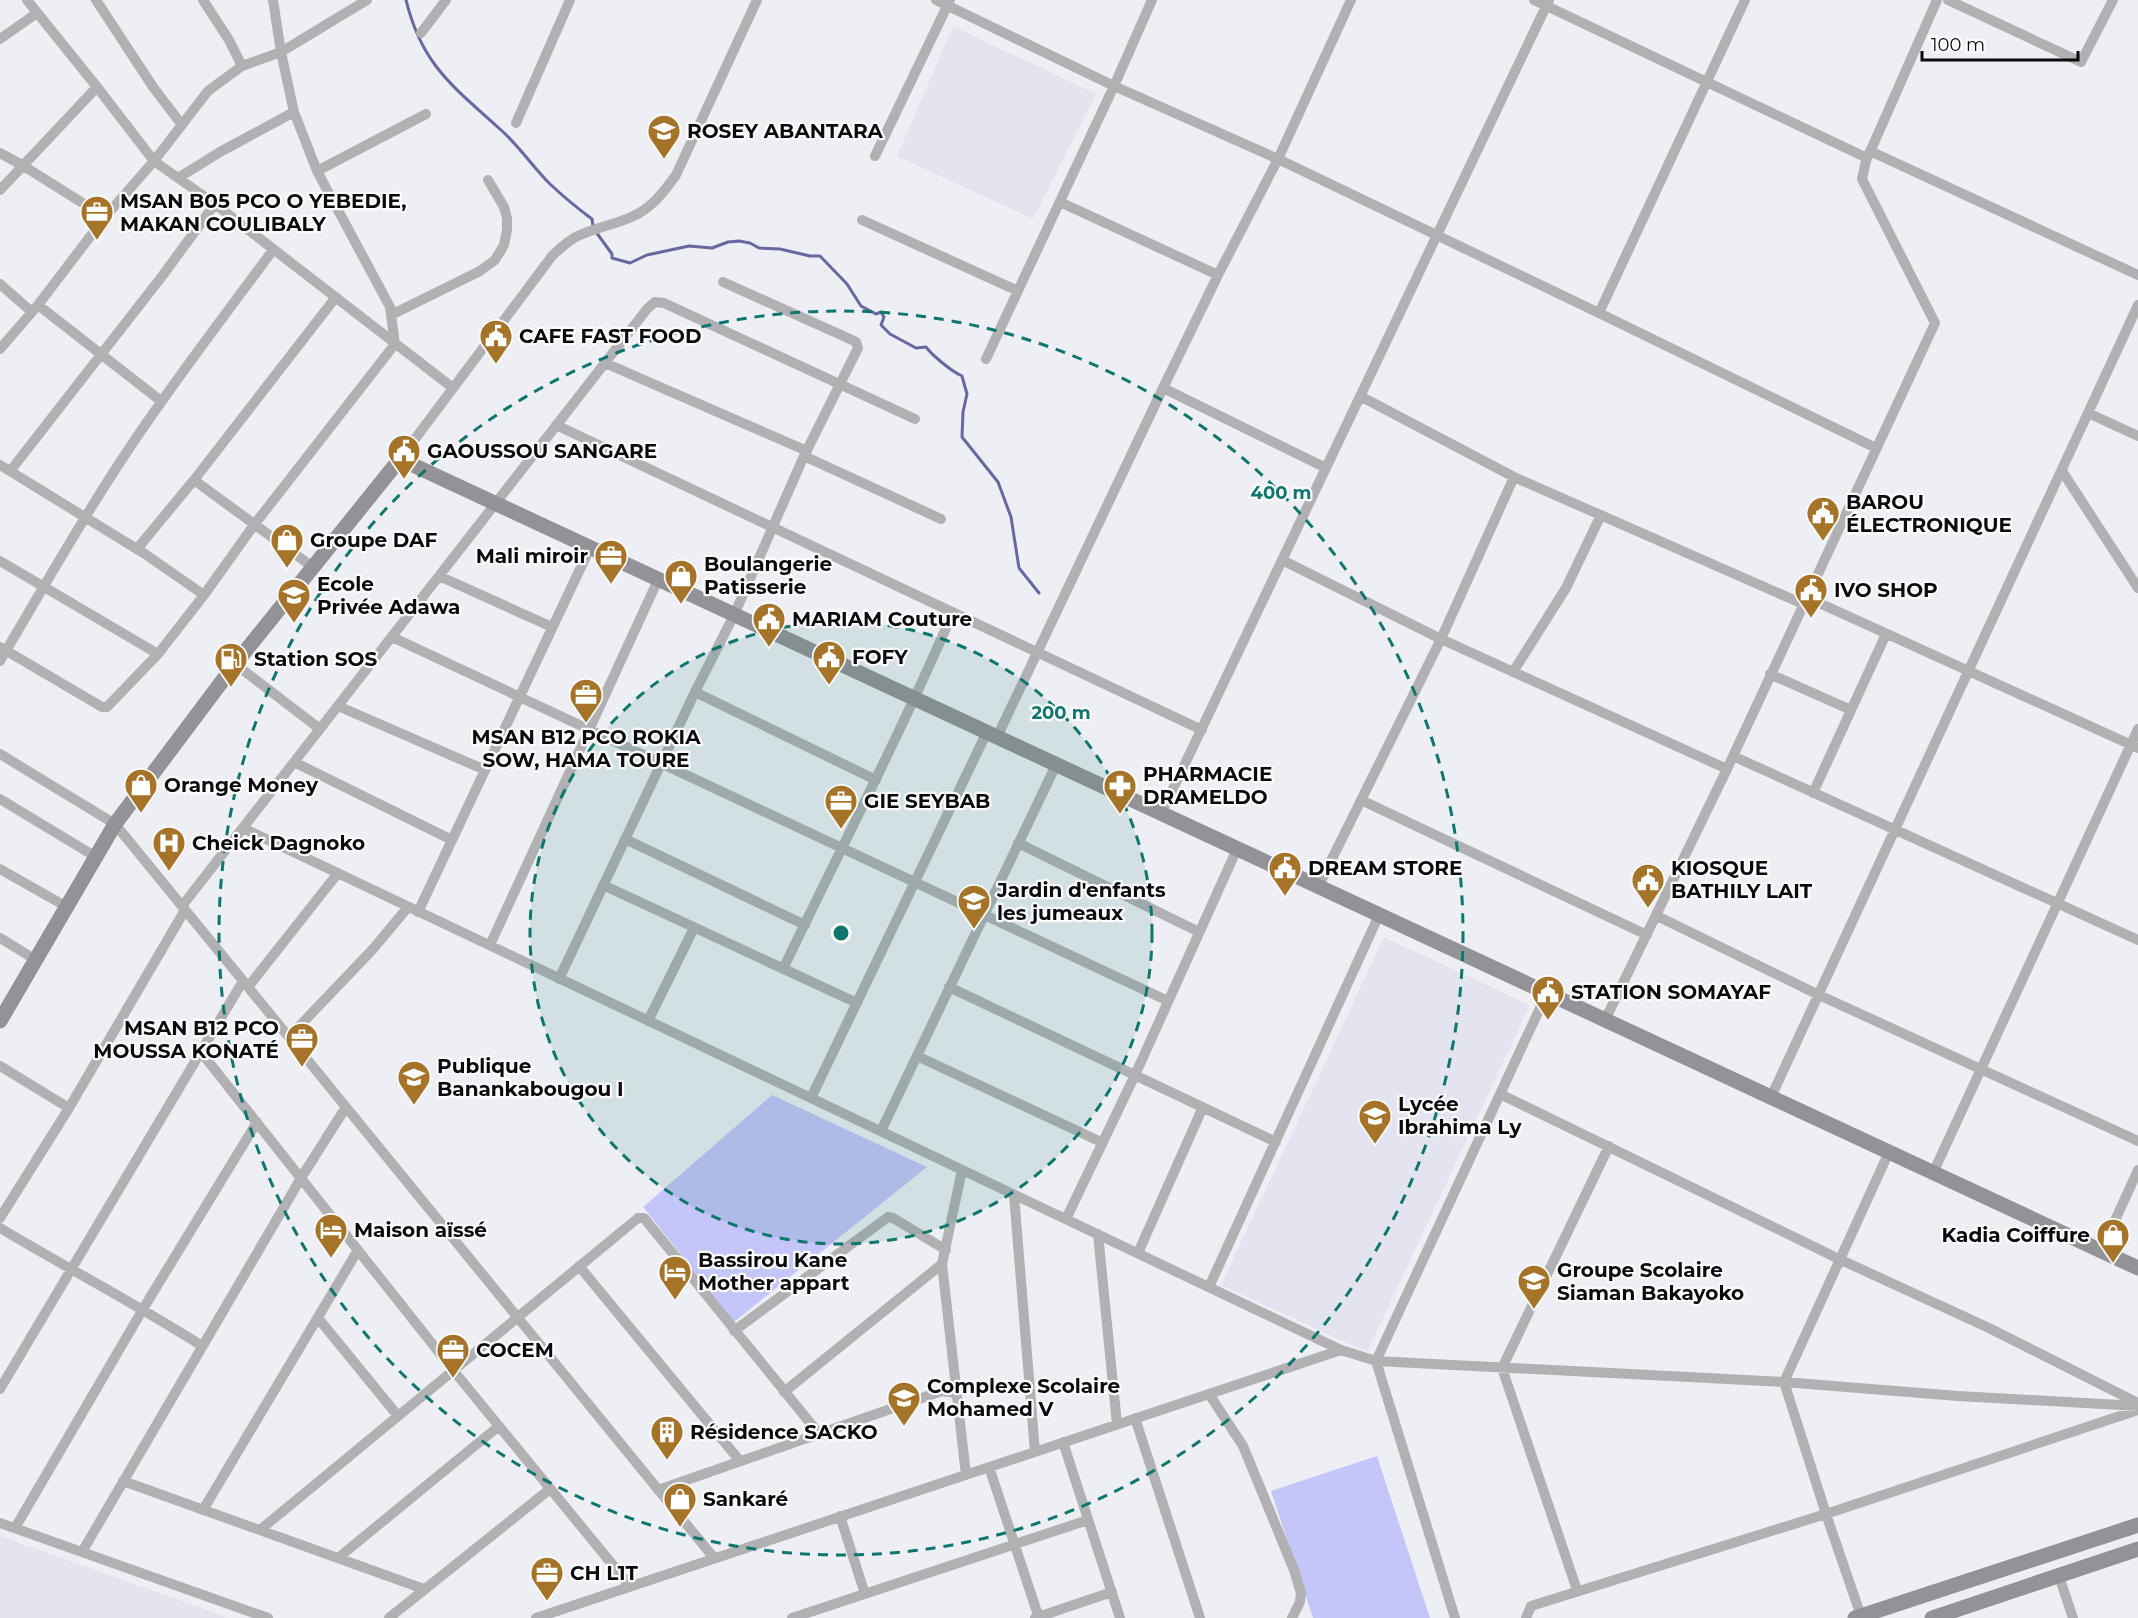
<svg xmlns="http://www.w3.org/2000/svg" width="2138" height="1618" font-family="Montserrat,sans-serif">
<style>
.built{fill:#e4e4f1}
.green{fill:#c4c5f9}
.lines{fill:none;stroke-linecap:round;stroke-linejoin:round}
.stream{stroke:#69679f;stroke-width:3}
.street{stroke:#b1b1b4;stroke-width:10}
.secondary{stroke:#939397;stroke-width:15}
.ring{fill:none;stroke:#0f766e;stroke-width:3;stroke-dasharray:10 8}
.labels{text-anchor:middle;dominant-baseline:central;stroke-width:4.5;stroke-linejoin:round;paint-order:stroke}
.poi-label{font-size:20px;font-weight:bold;fill:#0b0b0d;stroke:#fcfcfe;text-anchor:start}
.centre{fill:#0f766e;stroke:#fcfcfe;stroke-width:3}
.ring-label{font-size:18px;text-anchor:middle;font-weight:bold;fill:#0f766e;stroke:#fcfcfe;stroke-width:4.5;stroke-linejoin:round;paint-order:stroke}
</style>
<rect width="100%" height="100%" fill="#eeeff4"/>
<!-- built -->
<path class="built" d="M953,26l143,68 -63,125 -136,-63z
M1384,937l146,68 -163,347 -146,-67z
M0,1536l201,72 28,10h-229z"/>
<!-- green -->
<path class="green" d="M772,1095l155,72 -193,155 -91,-115z
M1377,1456l53,162h-117l-42,-127z"/>
<g class="lines">
<!-- stream -->
<path class="stream" d="M406,0c16,66 48,87 95,130 18,16 32,37 49,54 14,13 27,24 42,35l1,7
M596,232l16,22v4l18,5 17,-8 42,-9 23,2 16,-6 11,-1 11,2 9,5 21,1 30,7h10l27,28 14,22 15,8 5,-2 3,5 -3,8 9,9 26,14 10,-1c7,9 25,24 36,29l5,18 -4,18 -1,25 36,45 13,35 8,51 20,25"/>
<!-- street -->
<path class="street" d="M27,0l70,87 57,74 61,43 238,184
M96,0l57,87 29,38
M203,0l26,40 13,26
M936,0l178,86 164,73 321,154 277,135
M1534,0l333,158
M1948,0l133,62 32,-62
M421,33l25,-33
M0,39l37,-26
M516,123l54,-123
M1870,151l268,124
M0,153l22,12 83,52
M875,156l75,-156
M317,171l109,-57
M178,178l42,-26 74,-40
M0,190l97,-103
M1060,202l158,73
M862,220l156,71
M0,284l32,28
M38,305l123,96
M1599,313l146,-313
M391,315l89,-44 15,-11 9,-15 3,-15v-12l-3,-11 -16,-27
M0,349l38,-44 67,-88 49,-56 54,-70 34,-25 39,-14 86,-52
M986,359l128,-273 38,-86
M605,363l202,88
M1163,388l163,80
M1360,396l154,81 289,127
M2088,413l50,23
M556,425l646,305
M804,456l137,63
M400,459l152,-203c7,-7 14,-13 22,-18 24,-13 53,-14 74,-31 12,-9 20,-21 28,-32l81,-175
M0,465l145,89 59,41
M11,470l152,-195 52,-71
M2062,471l76,117
M194,480l120,88
M137,549l57,-69 142,-183
M1282,560l159,79 286,130
M0,561l158,93
M439,576l113,51
M1806,597l332,151
M392,637l776,364
M0,647l102,60h5l51,-53 46,-59 50,-70 141,-181 -5,-37 -73,-136 -23,-59 -13,-60 -8,-52
M0,661c52,-88 102,-177 162,-260 36,-51 74,-101 111,-151
M235,664l85,65
M1513,672l53,-84 35,-73
M1770,674l81,36
M695,692l181,88
M338,706l147,64
M997,737l166,-349 55,-113 60,-116 73,-159
M0,754l115,70 599,734
M1733,756l405,184
M294,762l158,78
M1813,793l73,-159
M0,799l96,58
M1361,800l286,135
M1161,814l388,-814
M243,828l1098,522 35,11 408,21 174,14 180,10
M625,839l180,86
M1018,843l181,89
M0,869l67,38
M603,885l254,118
M1318,887l123,-248 73,-162
M182,906l465,-597 8,-7 9,1 251,116
M418,912l172,-364
M1657,916l162,79 319,146
M0,938l36,22
M490,945l168,-365
M783,969c57,-119 118,-236 170,-357
M559,979l136,-287 39,-77 70,-159 54,-108 -2,-6 -6,-3 -127,-57
M248,987l90,-114
M949,987l327,155
M1605,1020l122,-251 208,-446 -73,-144 4,-18 71,-161
M648,1021l46,-93
M289,1037l84,-88 35,-42
M200,1051l253,319 177,216
M917,1056l184,86
M0,1066l69,42
M1500,1094l339,165 150,69 149,75
M1771,1097l367,-792
M811,1098l176,-366
M881,1131l175,-366
M962,1170l-20,94 24,211
M1933,1173l205,-444
M1014,1195l21,257
M0,1218l69,-110 116,-198
M1066,1219l69,-144 102,-226
M0,1228c67,40 136,76 202,118
M1098,1234l19,190
M2101,1251l37,-81
M1138,1253l65,-146
M579,1266l161,195
M1209,1287l170,-372
M318,1318l80,98
M734,1331l154,-114 5,1 53,32
M0,1389l243,-408
M784,1392l158,-128
M1209,1394l34,52 51,124 7,23 -1,9 -8,16
M1135,1418l65,200
M1063,1442l57,176
M989,1467l50,151
M123,1481l301,108
M658,1490l284,-99 14,2
M203,1510l155,-260
M840,1516l25,78
M0,1523l268,95
M15,1528l128,-219 114,-187
M260,1530l378,-312h6l176,217
M82,1552l219,-374 45,-71
M338,1558l161,-132
M2059,1576l14,42
M1577,1590l-75,-222 107,-222
M1861,1616l-35,-102 -42,-132 105,-230
M389,1618l161,-129
M536,1618l805,-268
M792,1618l296,-98
M1035,1618l77,-26
M1455,1618l-79,-257 171,-368
M1526,1618l5,-12 295,-92 312,-104"/>
<!-- secondary -->
<path class="secondary" d="M0,1021l115,-197 120,-160 165,-205 1738,809
M1855,1618l283,-93
M1932,1618l206,-69"/>
</g>
<!-- distance rings -->
<circle cx="841" cy="933" r="311" fill="#0f766e" fill-opacity=".12"/>
<g class="ring">
<circle cx="841" cy="933" r="311"/>
<circle cx="841" cy="933" r="622"/>
</g>
<!-- icons -->
<defs>
<g id="university-pin" transform="scale(1.725)"><path d="M0 17L-7.5 6A9.5 9.5 0 1 1 7.5 6Z" fill="#a57429" stroke="#fcfcfe"/><path d="M0-5L7-2L0 1L-7-2ZM-4 1L0 2.5L4 1V4Q0 6-4 4Z" fill="#fff"/></g>
<g id="office-pin" transform="scale(1.725)"><path d="M0 17L-7.5 6A9.5 9.5 0 1 1 7.5 6Z" fill="#a57429" stroke="#fcfcfe"/><path d="M-6-3h4V-5.5h4V-3h4V5H-6ZM-1-4.5V-3h2v-1.5ZM-6 0V1H6V0Z" fill="#fff"/></g>
<g id="civic-pin" transform="scale(1.725)"><path d="M0 17L-7.5 6A9.5 9.5 0 1 1 7.5 6Z" fill="#a57429" stroke="#fcfcfe"/><path d="M-.6-6.5H3V-4.5H.6V-3L4-1V1h2V6H-6V1h2V-1L-.6-3ZM-1.2 2.5V6h2.4V2.5Z" fill="#fff"/></g>
<g id="shop-pin" transform="scale(1.725)"><path d="M0 17L-7.5 6A9.5 9.5 0 1 1 7.5 6Z" fill="#a57429" stroke="#fcfcfe"/><path d="M-5-2.5h2.3a2.7 3.5 0 0 1 5.4 0H5L5.5 6h-11ZM-1.5-2.5h3a1.5 2.3 0 0 0-3 0Z" fill="#fff"/></g>
<g id="school-pin" transform="scale(1.725)"><path d="M0 17L-7.5 6A9.5 9.5 0 1 1 7.5 6Z" fill="#a57429" stroke="#fcfcfe"/><path d="M0-5L7-2L0 1L-7-2ZM-4 1L0 2.5L4 1V4Q0 6-4 4Z" fill="#fff"/></g>
<g id="fuel-pin" transform="scale(1.725)"><path d="M0 17L-7.5 6A9.5 9.5 0 1 1 7.5 6Z" fill="#a57429" stroke="#fcfcfe"/><path d="M-5.5-6h7V0h2V4h1.3V-2.5L3-4.5l.8-.8L6-3V5H2.5V1h-1V6h-7ZM-4.2-4.7v3.2H.2V-4.7Z" fill="#fff"/></g>
<g id="pharmacy-pin" transform="scale(1.725)"><path d="M0 17L-7.5 6A9.5 9.5 0 1 1 7.5 6Z" fill="#a57429" stroke="#fcfcfe"/><path d="M-2-6h4v4h4v4h-4v4h-4v-4h-4v-4h4Z" fill="#fff"/></g>
<g id="hospital-pin" transform="scale(1.725)"><path d="M0 17L-7.5 6A9.5 9.5 0 1 1 7.5 6Z" fill="#a57429" stroke="#fcfcfe"/><path d="M-5-5h3v3.5h4V-5h3V5h-3V1.5h-4V5h-3Z" fill="#fff"/></g>
<g id="hotel-pin" transform="scale(1.725)"><path d="M0 17L-7.5 6A9.5 9.5 0 1 1 7.5 6Z" fill="#a57429" stroke="#fcfcfe"/><path d="M-6-4.5h1.5V1H6V5H4.5V3h-9V5H-6ZM-4 0a1.8 1.8 0 1 1 3.6 0ZM.5 0V-2.5h3Q6-2.5 6 0Z" fill="#fff"/></g>
<g id="building-pin" transform="scale(1.725)"><path d="M0 17L-7.5 6A9.5 9.5 0 1 1 7.5 6Z" fill="#a57429" stroke="#fcfcfe"/><path d="M-4-6H4V6H1V3H-1V6H-4ZM-2.5-4.3h1.7v1.8h-1.7ZM.8-4.3h1.7v1.8H.8ZM-2.5-1h1.7V.8h-1.7ZM.8-1h1.7V.8H.8Z" fill="#fff"/></g>
</defs>
<g fill-rule="evenodd">
<use href="#university-pin" x="664" y="131"/>
<use href="#office-pin" x="97" y="212"/>
<use href="#civic-pin" x="496" y="336"/>
<use href="#civic-pin" x="404" y="451"/>
<use href="#civic-pin" x="1823" y="513"/>
<use href="#shop-pin" x="287" y="540"/>
<use href="#office-pin" x="611" y="556"/>
<use href="#shop-pin" x="681" y="576"/>
<use href="#civic-pin" x="1811" y="590"/>
<use href="#school-pin" x="294" y="595"/>
<use href="#civic-pin" x="769" y="619"/>
<use href="#civic-pin" x="829" y="657"/>
<use href="#fuel-pin" x="231" y="659"/>
<use href="#office-pin" x="586" y="695"/>
<use href="#shop-pin" x="141" y="785"/>
<use href="#pharmacy-pin" x="1120" y="786"/>
<use href="#office-pin" x="841" y="801"/>
<use href="#hospital-pin" x="169" y="843"/>
<use href="#civic-pin" x="1285" y="868"/>
<use href="#civic-pin" x="1648" y="880"/>
<use href="#school-pin" x="974" y="901"/>
<use href="#civic-pin" x="1548" y="992"/>
<use href="#office-pin" x="302" y="1039"/>
<use href="#school-pin" x="414" y="1077"/>
<use href="#school-pin" x="1375" y="1116"/>
<use href="#hotel-pin" x="331" y="1230"/>
<use href="#shop-pin" x="2113" y="1235"/>
<use href="#hotel-pin" x="675" y="1272"/>
<use href="#school-pin" x="1534" y="1281"/>
<use href="#office-pin" x="453" y="1350"/>
<use href="#school-pin" x="904" y="1398"/>
<use href="#building-pin" x="667" y="1432"/>
<use href="#shop-pin" x="680" y="1499"/>
<use href="#office-pin" x="547" y="1573"/>
</g>
<g class="labels">
<!-- poi labels -->
<g class="poi-label">
<text x="687" y="131">ROSEY ABANTARA</text>
<text x="120" y="201">MSAN B05 PCO O YEBEDIE,<tspan x="120" dy="23">MAKAN COULIBALY</tspan></text>
<text x="519" y="336">CAFE FAST FOOD</text>
<text x="427" y="451">GAOUSSOU SANGARE</text>
<text x="1846" y="502">BAROU<tspan x="1846" dy="23">ÉLECTRONIQUE</tspan></text>
<text x="310" y="540">Groupe DAF</text>
<text x="588" y="556" text-anchor="end">Mali miroir</text>
<text x="704" y="564">Boulangerie<tspan x="704" dy="23">Patisserie</tspan></text>
<text x="317" y="584">Ecole<tspan x="317" dy="23">Privée Adawa</tspan></text>
<text x="1834" y="590">IVO SHOP</text>
<text x="792" y="619">MARIAM Couture</text>
<text x="852" y="657">FOFY</text>
<text x="254" y="659">Station SOS</text>
<text x="586" y="737" text-anchor="middle">MSAN B12 PCO ROKIA<tspan x="586" dy="23">SOW, HAMA TOURE</tspan></text>
<text x="1143" y="774">PHARMACIE<tspan x="1143" dy="23">DRAMELDO</tspan></text>
<text x="164" y="785">Orange Money</text>
<text x="864" y="801">GIE SEYBAB</text>
<text x="192" y="843">Cheick Dagnoko</text>
<text x="1308" y="868">DREAM STORE</text>
<text x="1671" y="868">KIOSQUE<tspan x="1671" dy="23">BATHILY LAIT</tspan></text>
<text x="997" y="890">Jardin d'enfants<tspan x="997" dy="23">les jumeaux</tspan></text>
<text x="1571" y="992">STATION SOMAYAF</text>
<text x="279" y="1028" text-anchor="end">MSAN B12 PCO<tspan x="279" dy="23">MOUSSA KONATÉ</tspan></text>
<text x="437" y="1066">Publique<tspan x="437" dy="23">Banankabougou I</tspan></text>
<text x="1398" y="1104">Lycée<tspan x="1398" dy="23">Ibrahima Ly</tspan></text>
<text x="354" y="1230">Maison aïssé</text>
<text x="2090" y="1235" text-anchor="end">Kadia Coiffure</text>
<text x="698" y="1260">Bassirou Kane<tspan x="698" dy="23">Mother appart</tspan></text>
<text x="1557" y="1270">Groupe Scolaire<tspan x="1557" dy="23">Siaman Bakayoko</tspan></text>
<text x="476" y="1350">COCEM</text>
<text x="927" y="1386">Complexe Scolaire<tspan x="927" dy="23">Mohamed V</tspan></text>
<text x="690" y="1432">Résidence SACKO</text>
<text x="703" y="1499">Sankaré</text>
<text x="570" y="1573">CH L1T</text>
</g>
</g>
<circle cx="841" cy="933" r="9" class="centre"/>
<g class="ring-label">
<text x="1281" y="499">400 m</text>
<text x="1061" y="719">200 m</text>
</g>
<!-- scale -->
<path d="M1922 51v9h156v-9" fill="none" stroke="#0b0b0d" stroke-width="3"/>
<text x="1931" y="51" font-size="18" fill="#0b0b0d" stroke="#fcfcfe" stroke-width="4.5" paint-order="stroke">100 m</text>
</svg>
